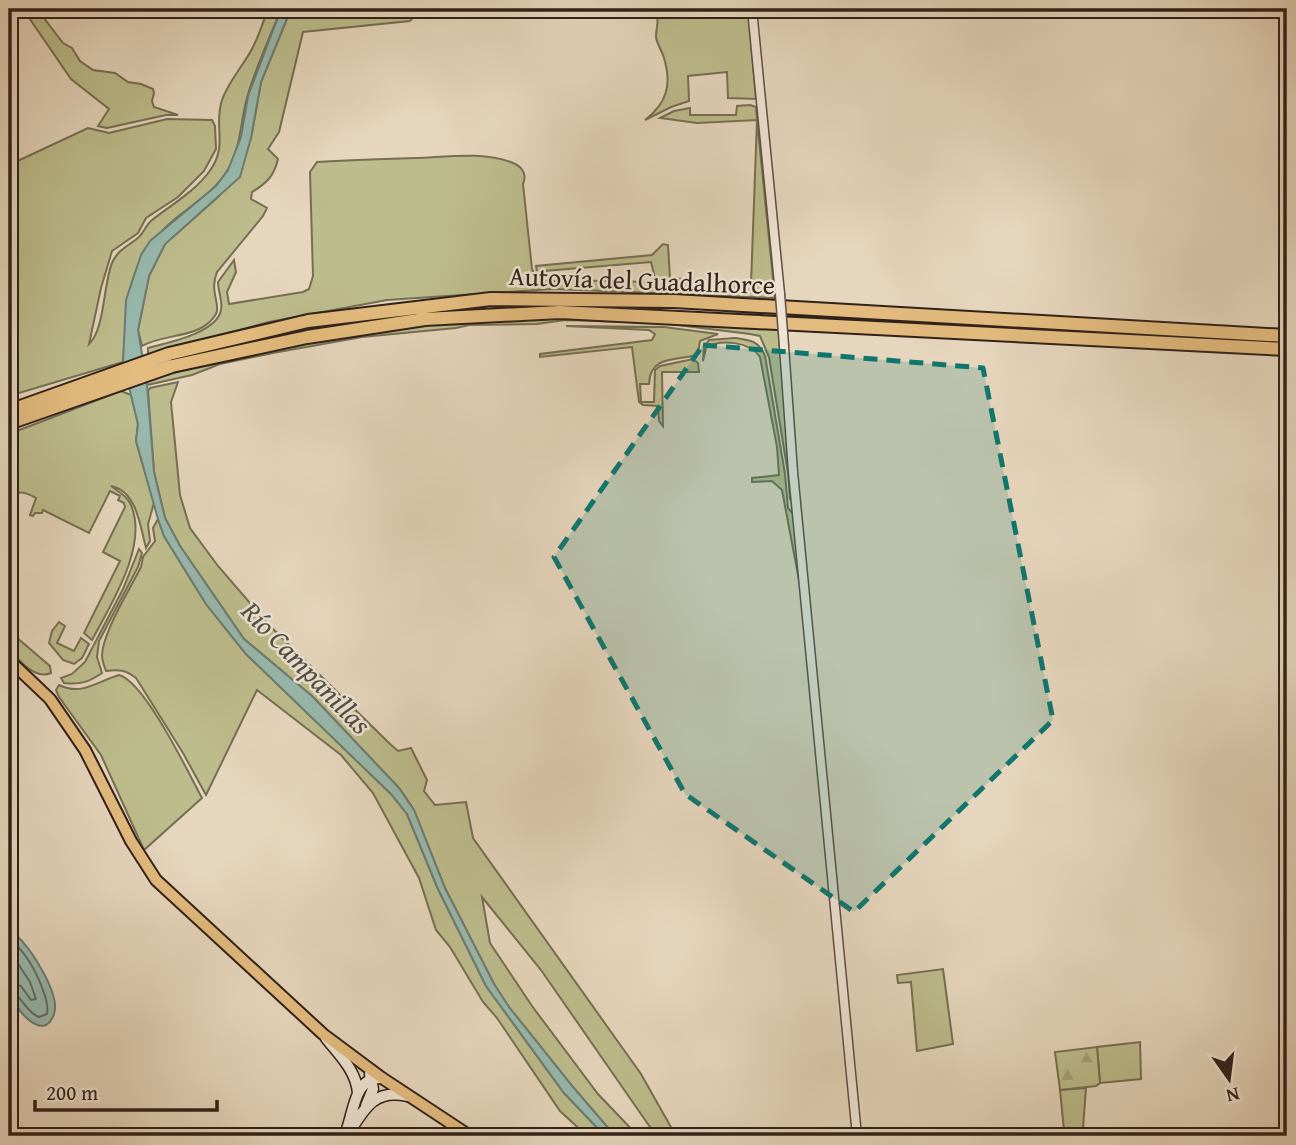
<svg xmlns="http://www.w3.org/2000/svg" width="1296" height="1145" font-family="'Gentium Book Plus',serif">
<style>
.green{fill:#bdbc8c;stroke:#766e53;stroke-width:2}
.forest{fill:url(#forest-firs);stroke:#766e53;stroke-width:2}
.water{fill:#97b9ad;stroke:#6e7c72;stroke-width:2}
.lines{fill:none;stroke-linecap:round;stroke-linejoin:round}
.shore{stroke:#646d64;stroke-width:2}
.tertiary-casing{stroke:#5e4e43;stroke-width:11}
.secondary-casing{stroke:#30211a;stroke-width:13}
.primary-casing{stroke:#30211a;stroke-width:14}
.motorway-casing{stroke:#30211a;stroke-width:16}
.tertiary{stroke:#efe4d4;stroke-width:8}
.secondary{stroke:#efe4d4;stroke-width:10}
.primary{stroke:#e3bb7e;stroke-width:10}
.motorway{stroke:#e3bb7e;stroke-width:12}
.tertiary-bridge-casing{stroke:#5e4e43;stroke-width:11;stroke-linecap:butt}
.tertiary-bridge{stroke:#efe4d4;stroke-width:8}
.marked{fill:#0f766e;fill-opacity:0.2;stroke:#0f766e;stroke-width:5;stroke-dasharray:14 9;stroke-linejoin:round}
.labels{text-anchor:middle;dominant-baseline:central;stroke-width:5;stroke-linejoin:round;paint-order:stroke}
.street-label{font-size:26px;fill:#30211a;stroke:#efe4d4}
.water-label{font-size:28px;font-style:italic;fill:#4f4f46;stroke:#efe4d4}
</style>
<defs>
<pattern id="forest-firs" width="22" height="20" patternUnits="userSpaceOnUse" patternTransform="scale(1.75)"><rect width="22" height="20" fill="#bdbc8c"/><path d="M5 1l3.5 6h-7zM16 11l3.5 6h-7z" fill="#a3a178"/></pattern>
</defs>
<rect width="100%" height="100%" fill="#e6d6bd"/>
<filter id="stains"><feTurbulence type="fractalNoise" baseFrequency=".00286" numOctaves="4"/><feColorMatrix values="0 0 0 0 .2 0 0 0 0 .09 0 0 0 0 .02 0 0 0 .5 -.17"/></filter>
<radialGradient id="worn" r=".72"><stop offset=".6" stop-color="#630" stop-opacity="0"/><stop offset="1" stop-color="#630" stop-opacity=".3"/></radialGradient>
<!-- green -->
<path class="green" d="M23,9h14l26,34 9,5 8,13 13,9 22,3 13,9 13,2 12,5 1,4 -2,8 2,6 24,8h-12l-59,13 -9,-2 11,-17 -38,-30z
M268,9h13c-11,28 -24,56 -33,85 -8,26 -6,53 -21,77 -12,20 -33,33 -51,47 -52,43 -48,82 -53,144l-114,34v-231l79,-37 21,5 58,-14 45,1 3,6 1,23 -12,22 -26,26 -32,21 -8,15 -26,18 -11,37 -12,56c16,-15 14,-59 23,-81 6,-14 17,-17 27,-26 5,-5 7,-12 13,-17 19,-15 42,-28 57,-48 20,-27 4,-45 13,-72 6,-18 21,-34 30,-51 7,-13 11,-27 16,-40z
M291,9h129l-10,12 -107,11 -24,100 -11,17 10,10c-4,17 -11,24 -26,33l-1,7 16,9 -4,8 -46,56c-8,19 4,33 -1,42 -14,25 -52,19 -74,32l-4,-16 11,-54 16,-32 54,-48 32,-58 10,-56z
M642,9h106l8,90 -28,-1 -1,-26 -39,4 1,25 -18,6 -26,13c22,-17 27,-35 19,-62 -2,-7 -7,-14 -8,-21 0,-10 4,-16 -1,-26z
M750,105l6,2 1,13 18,178 -222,-9 -166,11 -118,22 -121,33v-7c19,-5 69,-15 73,-38 2,-8 -3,-19 -3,-28l16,-22 2,12 -9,20 2,12 74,-12 6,-3 4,-13 -3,-104 7,-10c33,-2 66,-3 99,-4 30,-1 69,-7 97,5 10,4 14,12 10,21l9,85 4,9 14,4 11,-2 90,2 4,-4 -4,-16 -107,9v4l-5,1 -2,-3 -1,-7 116,-11 11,-11 5,1 2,33 81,6 6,-164 -60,3 -37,-5 14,-7 16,-3v7h46l1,-9z
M565,317l213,9 16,180 -4,-7 -2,-26 -19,-116 -9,-21 -10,-2 -89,-11 -96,-3 -28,4 -68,1 -13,3 -94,9 -89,16 -53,11 -28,11 -45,10 -1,-4c79,-24 171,-44 253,-53 55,-7 111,-9 166,-11z
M566,326l98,1 54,7 -18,7 -2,12 -5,3c-21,4 -43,1 -44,28h-9l1,18h13l1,-32 5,-4 33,-7 5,4 1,9h-37l1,54 -4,-5 -1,-15 -15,-1 -4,-3 -7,-55 -92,10v-3l112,-14 3,-6 -6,-4z
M735,338c15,2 24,3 30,18l20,118 3,34 8,9 5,74 -19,-101 -10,-9 -20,1v-4l27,-3 -2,-28 -17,-90c-10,-15 -40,-19 -54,-9l-3,13 1,-14 5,-7z
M178,382l-7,20 9,93 10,33 28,38 50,58 121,119 9,8 13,-3 16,32 -3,11 11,14 31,-3 7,36 168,236 35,62h-25l-1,-9 -109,-157 -59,-73 8,46 42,63 66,88 40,42h-23l-42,-49 -64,-80 -15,-23 -49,-96 -31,-78 -15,-22 -86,-91 -69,-58 -64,-93 -15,-28 -11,-46 -6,-81 2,-3z
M121,391l10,4 7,29 -2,17 18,62 -6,21 2,17 -4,7c-6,-22 -9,-57 -35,-62 5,4 15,9 19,17 20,41 -19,101 -38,137l-8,-7 36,-72 -17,-9 22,-45 -1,-4 -6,-3 2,-4 -10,-5 -21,42 -46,-23 -1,3h-7l-2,3 -3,-1 6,-17c-11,-6 -16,-8 -27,-1v-63z
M158,519l6,17 42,68 40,50 145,140 16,20 31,75 48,97 78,107 41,43h-18l-27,-25 -63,-93 -14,-16 -33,-55 -14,-17 -17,-52 -46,-85 -32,-38 -84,-65 -51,105 -23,-42 -47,-75c-10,-8 -17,-9 -30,-7 -2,-6 -4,-10 -4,-16 1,-23 28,-66 39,-88l2,-10 12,-16 -2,-13z
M139,549l3,4 -4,14 -39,74 -2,16 5,16c-13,9 -22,12 -38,10l-3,-5 11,-4 13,-12 38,-73z
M59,622l6,4 -8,17 17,8 7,-13 8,6 -7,14 -8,6 -11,-4 -14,-17 3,-12z
M9,631l41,35 1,7c-17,7 -31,-13 -42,-23z
M119,675c26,7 69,97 83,123l-58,52 -43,-95 -42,-58 -3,-7 3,-5c23,11 37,-3 60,-10z
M943,969l10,75 -36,7 -6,-69 -13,1 -1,-8z
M1140,1042l1,37 -41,4 -3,-36z
M1086,1088l-3,40 -18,2v6h-51l50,-6 -4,-40z"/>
<!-- forest -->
<path class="forest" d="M1097,1047l3,36 -4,3 -36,4 -5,-38z"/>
<!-- water -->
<path class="water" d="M281,9h10l-30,73 -10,56 -11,39 -75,67 -16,32 -11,54 9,55 7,87 11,46 15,28 64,93 69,58 86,91 15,22 31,78 49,96 15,23 64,80 42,49h-10l-41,-43 -78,-107 -48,-97 -31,-75 -16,-20 -145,-140 -40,-50 -42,-68 -6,-17 -22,-78 2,-17 -15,-62 3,-62 15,-45 9,-14 66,-55 12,-16 13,-33 7,-41z
M9,934h6c15,13 46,60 39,80 -10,30 -39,-5 -44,-20 -5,-17 -1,-42 -1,-60z"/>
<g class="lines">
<!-- shore -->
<path class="shore" d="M9,941c16,4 42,56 38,73l-8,3c-14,-5 -17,-23 -30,-25
M9,950l21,32 6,17 -5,1 -10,-14 -12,-3"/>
<!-- tertiary casing -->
<g class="tertiary-casing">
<path id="tertiary" d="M752,9l28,285
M784,346l9,126 64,664"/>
</g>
<!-- secondary casing -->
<g class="secondary-casing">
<path id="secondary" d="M326,1038c13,17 30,32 32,55
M366,1106l7,-17 -3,-15
M347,1129c7,-19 8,-53 35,-51
M347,1136c16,-25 26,-48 60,-40"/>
</g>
<!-- primary casing -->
<g class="primary-casing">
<path id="primary" d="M9,660l41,39 35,51 46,91 25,39 167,154 59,44 88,58"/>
</g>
<!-- motorway casing -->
<g class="motorway-casing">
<path id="motorway" d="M9,411l160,-57 139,-33 183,-22 183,2 613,35
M9,423l163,-57 135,-29 118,-18 135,-7 727,37"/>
</g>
<!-- tertiary -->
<use href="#tertiary" class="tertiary"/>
<!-- secondary -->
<use href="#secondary" class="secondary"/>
<!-- primary -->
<use href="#primary" class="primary"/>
<!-- motorway -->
<use href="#motorway" class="motorway"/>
<!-- tertiary-bridge casing -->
<g class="tertiary-bridge-casing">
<path id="tertiary-bridge" d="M780,294l4,52"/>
</g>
<!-- tertiary-bridge -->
<use href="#tertiary-bridge" class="tertiary-bridge"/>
</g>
<!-- marked area -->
<path class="marked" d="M703,345l280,23 70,352 -199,192 -169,-118 -131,-237z"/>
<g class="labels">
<!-- street labels -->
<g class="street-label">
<text transform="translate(642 280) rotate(2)">Autovía del Guadalhorce</text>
</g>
<!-- water labels -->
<g class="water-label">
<text transform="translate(307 667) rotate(46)">Río Campanillas</text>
</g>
</g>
<!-- margin -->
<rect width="1296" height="1145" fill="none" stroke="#e6d6bd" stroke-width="35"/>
<rect x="10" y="10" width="1275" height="1124" fill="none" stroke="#30211a" stroke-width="3.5"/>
<rect x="18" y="18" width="1261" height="1110" fill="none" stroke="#30211a" stroke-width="2"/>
<!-- north arrow -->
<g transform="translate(1229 1079) rotate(166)" stroke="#efe4d4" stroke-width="5" paint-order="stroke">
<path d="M0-5L12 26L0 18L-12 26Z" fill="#30211a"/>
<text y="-10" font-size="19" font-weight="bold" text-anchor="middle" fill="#30211a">N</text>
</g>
<!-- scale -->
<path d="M35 1100v10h182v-10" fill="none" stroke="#30211a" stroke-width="3.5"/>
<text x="46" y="1100" font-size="21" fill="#30211a" stroke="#efe4d4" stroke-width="5" paint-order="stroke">200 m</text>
<rect width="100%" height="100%" filter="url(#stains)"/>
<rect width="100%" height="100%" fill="url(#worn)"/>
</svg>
